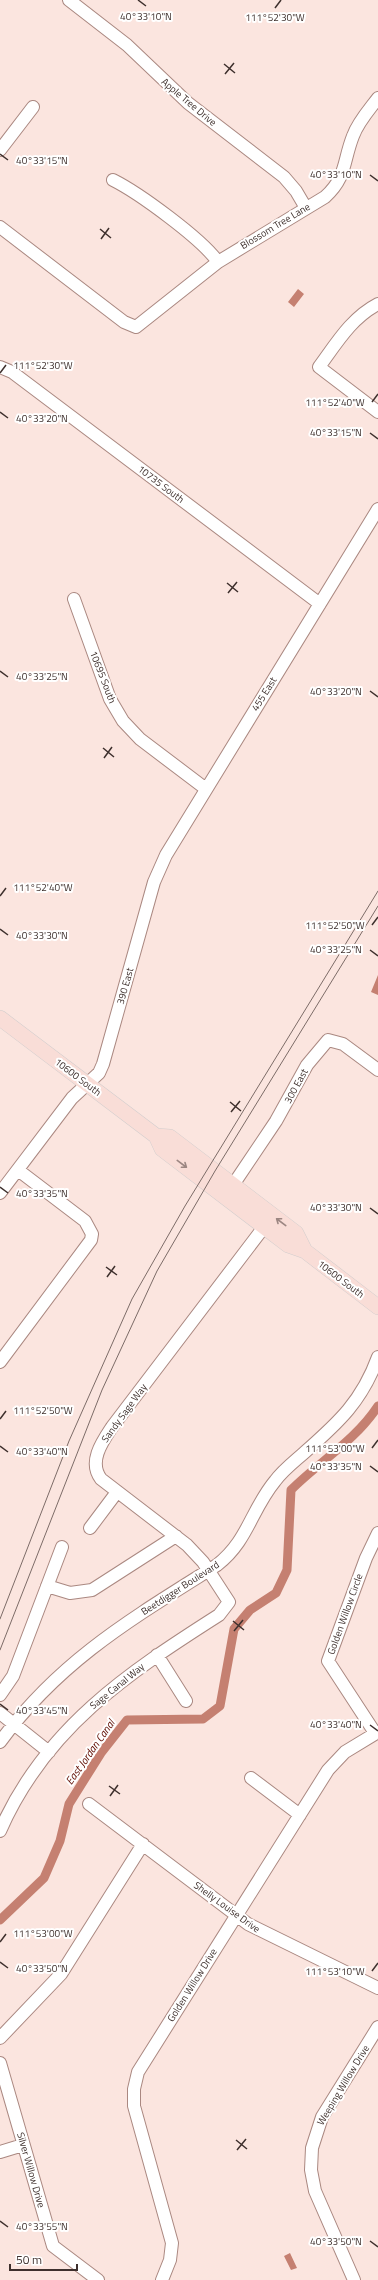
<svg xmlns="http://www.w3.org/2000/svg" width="378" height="2280" font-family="'Titillium Web',sans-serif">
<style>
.water{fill:#c58071}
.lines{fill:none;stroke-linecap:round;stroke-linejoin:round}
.canal{stroke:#c58071;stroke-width:9}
.minor-casing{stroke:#aa8881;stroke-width:14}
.major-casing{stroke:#d1cdcd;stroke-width:16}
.minor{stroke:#fff;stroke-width:12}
.major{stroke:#f9ddd7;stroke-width:15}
.tram{stroke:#7c6b67;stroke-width:1}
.oneway{stroke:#9c8682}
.ticks{fill:none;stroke:#3e302d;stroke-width:1.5}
.labels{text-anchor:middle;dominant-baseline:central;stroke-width:4;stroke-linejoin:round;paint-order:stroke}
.street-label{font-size:10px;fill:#3e302d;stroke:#fff}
.water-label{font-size:11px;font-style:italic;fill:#600c00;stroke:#fff}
.ticks-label{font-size:10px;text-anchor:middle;fill:#3e302d;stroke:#fff;stroke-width:4;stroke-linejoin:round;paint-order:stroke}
</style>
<rect width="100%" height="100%" fill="#fbe5df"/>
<!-- water -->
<path class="water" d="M298,289l6,5 -10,13 -6,-5z
M378,975v20l-7,-3z
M290,2253l7,15 -6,2 -7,-14z"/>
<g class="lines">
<!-- canal -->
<path class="canal" d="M0,1920l44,-42 16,-37 9,-37 32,-51 26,-33 76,-1 17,-13 14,-77 16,-19 26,-17 11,-23 4,-80c29,-29 64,-49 87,-84"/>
<!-- minor casing -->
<g class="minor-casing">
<path id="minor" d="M69,0l58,45 61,58 96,74 12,14 10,17
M0,150l33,-43
M113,180c26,13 89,59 105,82
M0,227l124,95 12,5 82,-65 107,-65c22,-20 18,-36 28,-61 5,-14 16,-26 25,-38
M378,304c-27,14 -42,40 -59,63l59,45
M0,367l12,5 308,232
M74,599l36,100 13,22 17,18 66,50
M233,1185l43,-64 31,-56 21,-25 15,4 35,26
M0,1193l72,-95 27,-25 4,-9 51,-182 12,-27 212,-346
M0,1362l91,-122 1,-6 -7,-13 -67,-51
M90,1528l27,-36
M47,1586l23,7 22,-3 84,-54
M157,1655l29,46
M0,1695l13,-19 49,-129
M0,1713l49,39
M375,1733l-47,-72 38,-103 12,-25
M0,1742c60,-82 133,-124 217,-177 31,-24 34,-55 58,-84 8,-11 20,-20 30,-29 34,-30 57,-51 73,-95
M251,1778l49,37
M89,1804l159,120 130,64
M0,1831c45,-103 128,-158 219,-216l10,-13 -26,-40 -16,-17 -86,-66c-13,-17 1,-37 11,-52l152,-200
M0,2038l61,-64 82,-130
M0,2063l53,183 45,34
M0,2152l23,-7
M162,2280l8,-20 2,-17 -38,-137v-17l4,-17 190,-302 17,-18 33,-20
M354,2280l-39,-89 -4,-21 1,-22 10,-31 56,-90"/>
</g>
<!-- major casing -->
<g class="major-casing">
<path id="major" d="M0,1018l156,118 6,13 126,96 17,6 73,56
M156,1136l14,1 126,96 9,18"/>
</g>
<!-- minor -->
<use href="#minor" class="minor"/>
<!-- major -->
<use href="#major" class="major"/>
<!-- tram -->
<path class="tram" d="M0,1619l69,-178 63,-142 53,-93 193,-315
M0,1650l102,-260 55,-119 58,-100 163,-265"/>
</g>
<!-- one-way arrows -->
<defs><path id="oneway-shaft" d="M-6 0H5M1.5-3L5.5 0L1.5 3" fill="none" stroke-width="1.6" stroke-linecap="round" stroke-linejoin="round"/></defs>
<g class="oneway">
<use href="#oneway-shaft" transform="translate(182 1164) rotate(37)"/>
<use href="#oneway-shaft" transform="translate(281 1222) rotate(-143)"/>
</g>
<!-- ticks -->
<path class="ticks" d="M138,0l8,6M275,8l6,-8M224,64l11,9M225,74l9,-11M0,154l8,6M370,175l8,6M100,229l11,9M101,239l8,-11M0,373l6,-8M372,402l6,-8M0,412l8,6M370,433l8,6M227,583l11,9M228,593l9,-11M0,671l8,6M370,691l8,6M103,748l11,9M104,758l8,-11M0,896l6,-8M372,925l6,-8M0,929l8,6M370,950l8,6M230,1102l11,9M231,1112l9,-11M0,1187l8,6M370,1208l8,6M106,1267l11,8M107,1277l8,-11M0,1419l6,-8M0,1446l8,6M372,1448l6,-8M370,1466l8,6M233,1621l11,9M234,1631l9,-11M0,1704l8,6M370,1725l8,6M109,1786l11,8M110,1796l8,-11M0,1942l6,-8M0,1962l8,6M372,1971l6,-8M236,2140l11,9M237,2150l9,-11M0,2221l8,6M370,2241l8,6"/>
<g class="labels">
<!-- street labels -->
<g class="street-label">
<text transform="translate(189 102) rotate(40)">Apple Tree Drive</text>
<text transform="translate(275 226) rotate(-31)">Blossom Tree Lane</text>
<text transform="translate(161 484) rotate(37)">10735 South</text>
<text transform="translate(103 677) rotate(69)">10695 South</text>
<text transform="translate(264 694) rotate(-58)">455 East</text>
<text transform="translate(125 986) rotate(-74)">390 East</text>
<text transform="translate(78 1077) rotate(37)">10600 South</text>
<text transform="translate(296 1086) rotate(-61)">300 East</text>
<text transform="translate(341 1279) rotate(37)">10600 South</text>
<text transform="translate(124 1413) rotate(-54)">Sandy Sage Way</text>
<text transform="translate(180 1588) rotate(-33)">Beetdigger Boulevard</text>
<text transform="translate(345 1614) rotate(-70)">Golden Willow Circle</text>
<text transform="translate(117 1686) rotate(-39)">Sage Canal Way</text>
<text transform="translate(227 1907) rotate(36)">Shelly Louise Drive</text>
<text transform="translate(192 1985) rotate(-58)">Golden Willow Drive</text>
<text transform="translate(343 2085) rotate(-59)">Weeping Willow Drive</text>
<text transform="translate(31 2170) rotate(74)">Silver Willow Drive</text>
</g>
<!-- water labels -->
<g class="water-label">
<text transform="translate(90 1752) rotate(-55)">East Jordan Canal</text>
</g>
</g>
<g class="ticks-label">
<text x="146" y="20">40°33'10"N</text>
<text x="275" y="21">111°52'30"W</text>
<text x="42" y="164">40°33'15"N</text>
<text x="336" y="178">40°33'10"N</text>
<text x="43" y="369">111°52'30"W</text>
<text x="335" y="406">111°52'40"W</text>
<text x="42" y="422">40°33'20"N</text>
<text x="336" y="436">40°33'15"N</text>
<text x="42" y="680">40°33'25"N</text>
<text x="336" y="695">40°33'20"N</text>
<text x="43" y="891">111°52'40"W</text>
<text x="335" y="929">111°52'50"W</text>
<text x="42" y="939">40°33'30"N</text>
<text x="336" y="953">40°33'25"N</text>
<text x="42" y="1197">40°33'35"N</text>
<text x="336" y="1211">40°33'30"N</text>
<text x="43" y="1414">111°52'50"W</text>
<text x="335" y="1452">111°53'00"W</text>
<text x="42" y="1455">40°33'40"N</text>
<text x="336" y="1470">40°33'35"N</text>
<text x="42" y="1714">40°33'45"N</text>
<text x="336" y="1728">40°33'40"N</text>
<text x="43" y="1937">111°53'00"W</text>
<text x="42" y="1972">40°33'50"N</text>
<text x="335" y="1975">111°53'10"W</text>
<text x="42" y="2230">40°33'55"N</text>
<text x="336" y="2245">40°33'50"N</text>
</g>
<!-- scale -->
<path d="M10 2264v6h67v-6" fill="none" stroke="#3e302d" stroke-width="2"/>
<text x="16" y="2264" font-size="12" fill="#3e302d" stroke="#ffffff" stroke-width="3" paint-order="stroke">50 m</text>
</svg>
